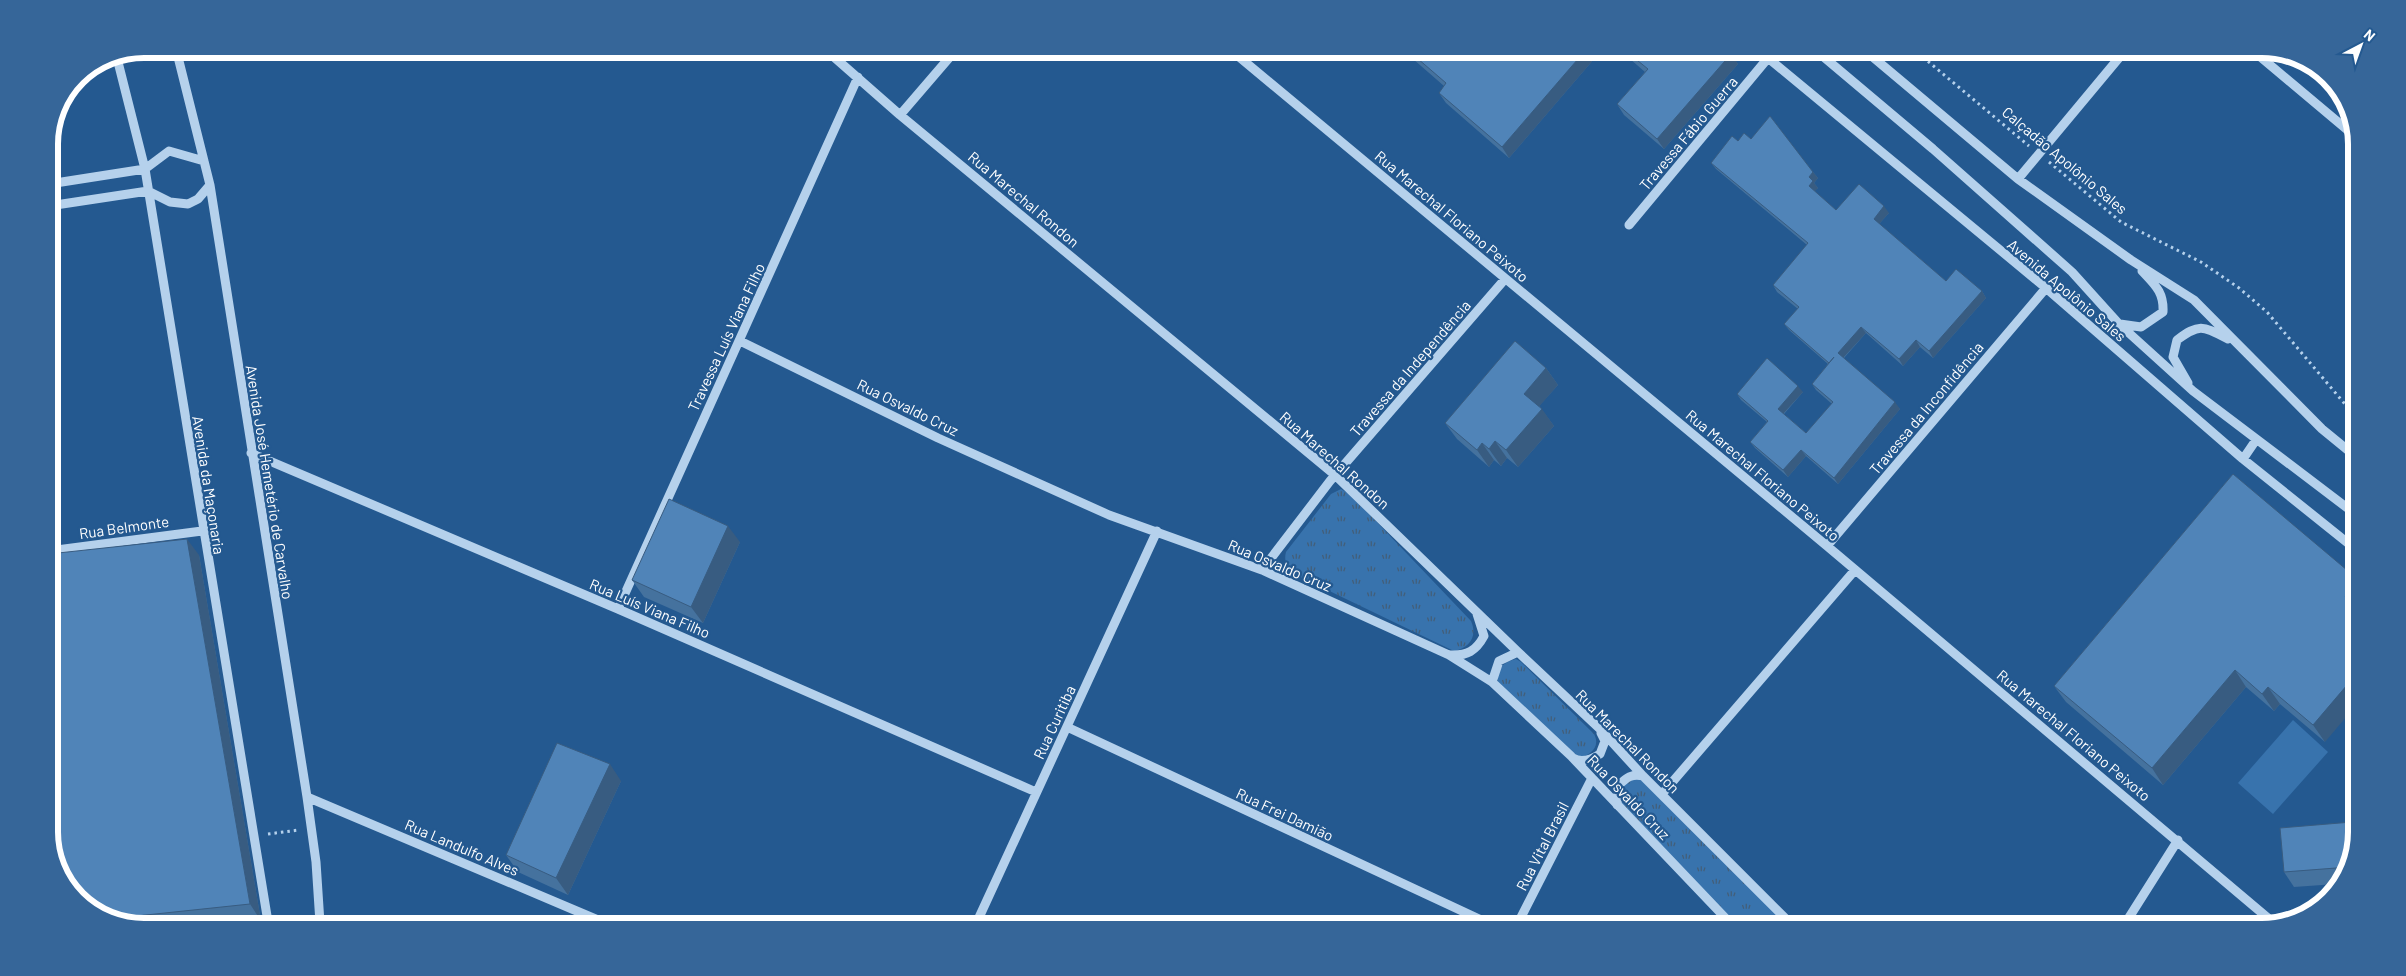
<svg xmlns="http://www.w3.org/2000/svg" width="2406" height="976" font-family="Barlow,sans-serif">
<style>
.grass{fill:url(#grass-tufts)}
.pitch{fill:#3873ad}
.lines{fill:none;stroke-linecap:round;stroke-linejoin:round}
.path{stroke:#b5d1ec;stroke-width:3;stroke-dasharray:2.5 4;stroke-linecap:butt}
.minor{stroke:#b5d1ec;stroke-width:9}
.wall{fill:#45729e}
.shaded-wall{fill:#385c81}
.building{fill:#5084b8;stroke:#385c81}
.labels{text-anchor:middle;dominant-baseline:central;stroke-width:4.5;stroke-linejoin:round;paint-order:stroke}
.street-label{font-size:15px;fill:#fff;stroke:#245990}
.rim{fill:none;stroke:#fff;stroke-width:6}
</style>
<defs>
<pattern id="grass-tufts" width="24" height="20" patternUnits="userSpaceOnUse" patternTransform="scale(1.25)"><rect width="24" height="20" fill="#3873ad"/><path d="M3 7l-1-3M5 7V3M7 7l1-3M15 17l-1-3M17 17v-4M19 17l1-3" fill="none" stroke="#435e78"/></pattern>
</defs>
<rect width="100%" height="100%" fill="#245990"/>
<!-- grass -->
<path class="grass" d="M1341,489l10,6 120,126c7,16 -2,27 -17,30l-164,-79c-4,-7 -6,-12 -4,-20l45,-58z
M1516,659l5,3 73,72c7,13 -4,22 -16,24l-80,-75c-2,-14 5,-21 18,-24z
M1635,774l154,152h-54l-117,-124v-17z"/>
<!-- pitch -->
<path class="pitch" d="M2293,720l35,32 -55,62 -35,-31z"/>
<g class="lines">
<!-- path -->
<path class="path" d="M1918,53l111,93
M2049,162l72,60 80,40 38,26 28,24 88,104
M268,834l31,-4"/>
<!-- minor -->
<path class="minor" d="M176,49l34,136 97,612 9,65 4,61
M826,50l74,65 435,360 183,177 82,77 43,47 150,150
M1232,51l595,495 448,378
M1762,53l284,235 197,171 111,89
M1819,53l114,96 139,123 47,52 74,67 161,122
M1868,53l150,126 113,81 63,40 128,129 33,27
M116,54l29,115 123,753
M2257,54l100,84
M900,115l55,-64
M2018,179l105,-126
M49,184l96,-15 24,-18 35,10
M49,206l99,-15 22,11 18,2 10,-5 12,-14
M1629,225l139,-167
M2120,324l21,3 22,-15c1,-20 -8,-27 -21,-41
M740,341l198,97 171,77 153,55 187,85 43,27 79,74 162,170
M2188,383l-15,-26 4,-17c23,-17 26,-14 51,-1
M251,453l367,156 418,183
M2243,459l13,-19
M1827,546l219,-258
M49,551l153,-20
M1262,570l68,-89 175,-202
M618,609l240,-532
M1450,655c17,1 26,-4 34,-19l-7,-22
M1492,682l7,-21 19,-9
M1067,727l425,198
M1573,758c9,6 19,1 27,-4l5,-13 -4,-8
M1662,794l193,-224
M307,797l298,126
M1617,805l2,-20c7,-7 13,-12 24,-9
M979,919l12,5
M976,924l181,-393
M1517,925l75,-147
M2123,927l55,-87"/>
</g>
<!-- wall -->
<path class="wall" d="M1405,52h195l-91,106 -63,-55 -7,-10 5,-7z
M1622,52l107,1 9,11 -74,85 -40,-34 -7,-11 28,-32z
M1751,139l62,33 5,6 -4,5 4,5 -4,3 22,19 53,3 -10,11 67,57 36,10 4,7 -53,60 -13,-11 -17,19 -37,-33 -22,25 56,51 -62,75 -32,-28 -18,21 -33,-29 -5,-6 17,-20 -26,-22 -4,-6 66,-2 -19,22 22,19 26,-29 -16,-14 -4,-6 16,-20 -39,-34 -5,-6 14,-15 -21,-17 -4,-7 34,-40 -91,-76 -5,-6 27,-22z
M1546,368l12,17 -19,21 15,20 -36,41 -11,-9 -6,8 -7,-6 -5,7 -32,-28 -12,-16z
M2233,474l92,268 -45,-38 -6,7 -28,-24 -83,98 -97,-83 -12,-16z
M740,542l-37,81 -59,-26 -12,-17z
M199,555l62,366 -12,1h-136l-44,-32z
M621,781l-53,114 -50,-23 -12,-17z
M2352,863l-16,21 -42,3 -10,-15z"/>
<!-- shaded-wall -->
<path class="shaded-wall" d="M1380,52h6l-3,4z
M1584,52h16l-91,106 -7,-11z
M1731,54l7,10 -74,85 -7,-10z
M1813,172l5,6 -4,5 4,5 -5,5 -4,-7v-9z
M1884,206l5,7 -11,12 -4,-6z
M1982,291l4,7 -53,60 -4,-7z
M1861,327l5,6 -24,26 -4,-6z
M1916,340l4,7 -17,19 -4,-7z
M1546,368l12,17 -22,25 -12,-16z
M1798,386l5,6 -21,23 -4,-6z
M1895,402l5,7 -62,75 -4,-6z
M1542,409l12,17 -36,41 -12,-17z
M1495,441l12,17 -6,8 -12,-17z
M1482,443l12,17 -5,7 -12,-17z
M1801,450l5,6 -18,21 -5,-7z
M728,526l12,16 -37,81 -12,-16z
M187,539l12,16 62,366 -11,-17z
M2354,586v23l-9,-12z
M2235,670l11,17 -83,98 -11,-17z
M2353,678v31l-28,33 -12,-17z
M2268,687l12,17 -6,7 -12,-17z
M610,764l11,17 -53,114 -12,-17z"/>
<!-- building -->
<path class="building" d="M1410,52h174l-82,95 -63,-54 7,-10z
M1627,52l102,1 2,1 -74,85 -40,-35 31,-35z
M1770,116l43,56 -4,5 4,4 -4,5 27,24 23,-26 25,22 -10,13 72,62 10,-12 26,22 -53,60 -13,-11 -17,19 -38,-32 -23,26 57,49 -61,76 -33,-28 -18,20 -33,-28 18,-21 -31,-27 30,-36 31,28 -20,23 28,24 27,-31 -21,-18 22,-27 -5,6 -45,-39 15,-17 -26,-22 35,-42 -97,-80 21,-27 6,5 6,-8 7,6z
M1515,341l31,27 -22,26 18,15 -36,41 -11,-9 -6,8 -7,-6 -5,7 -32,-27z
M2233,474l121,102v10l-9,11 9,7 -1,74 -40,47 -45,-38 -6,7 -27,-24 -83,98 -98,-82z
M669,499l59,27 -37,81 -59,-27z
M187,539l63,365 -142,15 -39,-29 -20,-51v-285z
M557,743l53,21 -54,114 -50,-23z
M2352,822v41l-3,4 -65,5 -4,-44z"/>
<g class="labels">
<!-- street labels -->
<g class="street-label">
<text transform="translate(1688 133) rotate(-50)">Travessa Fábio Guerra</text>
<text transform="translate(2065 160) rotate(40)">Calçadão Apolônio Sales</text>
<text transform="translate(1024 199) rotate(40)">Rua Marechal Rondon</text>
<text transform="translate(1452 216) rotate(40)">Rua Marechal Floriano Peixoto</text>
<text transform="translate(2067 290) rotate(40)">Avenida Apolônio Sales</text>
<text transform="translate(726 337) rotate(-65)">Travessa Luís Viana Filho</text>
<text transform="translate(1410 368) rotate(-49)">Travessa da Independência</text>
<text transform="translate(908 407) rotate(26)">Rua Osvaldo Cruz</text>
<text transform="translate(1926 408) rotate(-50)">Travessa da Inconfidência</text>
<text transform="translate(1335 460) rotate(41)">Rua Marechal Rondon</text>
<text transform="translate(1763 475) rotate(40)">Rua Marechal Floriano Peixoto</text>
<text transform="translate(270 482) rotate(81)">Avenida José Hemetério de Carvalho</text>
<text transform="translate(209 485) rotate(81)">Avenida da Maçonaria</text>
<text transform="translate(124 527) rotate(-8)">Rua Belmonte</text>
<text transform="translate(1280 565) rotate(23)">Rua Osvaldo Cruz</text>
<text transform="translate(650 608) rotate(23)">Rua Luís Viana Filho</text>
<text transform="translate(1054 722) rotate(-65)">Rua Curitiba</text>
<text transform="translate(2074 735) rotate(40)">Rua Marechal Floriano Peixoto</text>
<text transform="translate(1628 741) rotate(45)">Rua Marechal Rondon</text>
<text transform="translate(1629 797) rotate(46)">Rua Osvaldo Cruz</text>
<text transform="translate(1285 814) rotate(25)">Rua Frei Damião</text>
<text transform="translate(1542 846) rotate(-63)">Rua Vital Brasil</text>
<text transform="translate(462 847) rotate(23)">Rua Landulfo Alves</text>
</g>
</g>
<!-- crop -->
<path d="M0 0H2406V976H0ZM144 58H2262A86 86 0 0 1 2348 144V832A86 86 0 0 1 2262 918H144A86 86 0 0 1 58 832V144A86 86 0 0 1 144 58Z" fill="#366699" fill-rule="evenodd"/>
<path class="rim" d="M144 58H2262A86 86 0 0 1 2348 144V832A86 86 0 0 1 2262 918H144A86 86 0 0 1 58 832V144A86 86 0 0 1 144 58Z"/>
<!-- north arrow -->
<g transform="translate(2361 45) rotate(41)" stroke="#245990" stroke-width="4" paint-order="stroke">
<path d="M0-4L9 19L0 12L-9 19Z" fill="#ffffff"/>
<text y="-8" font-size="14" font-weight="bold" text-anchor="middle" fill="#ffffff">N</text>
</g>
</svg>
